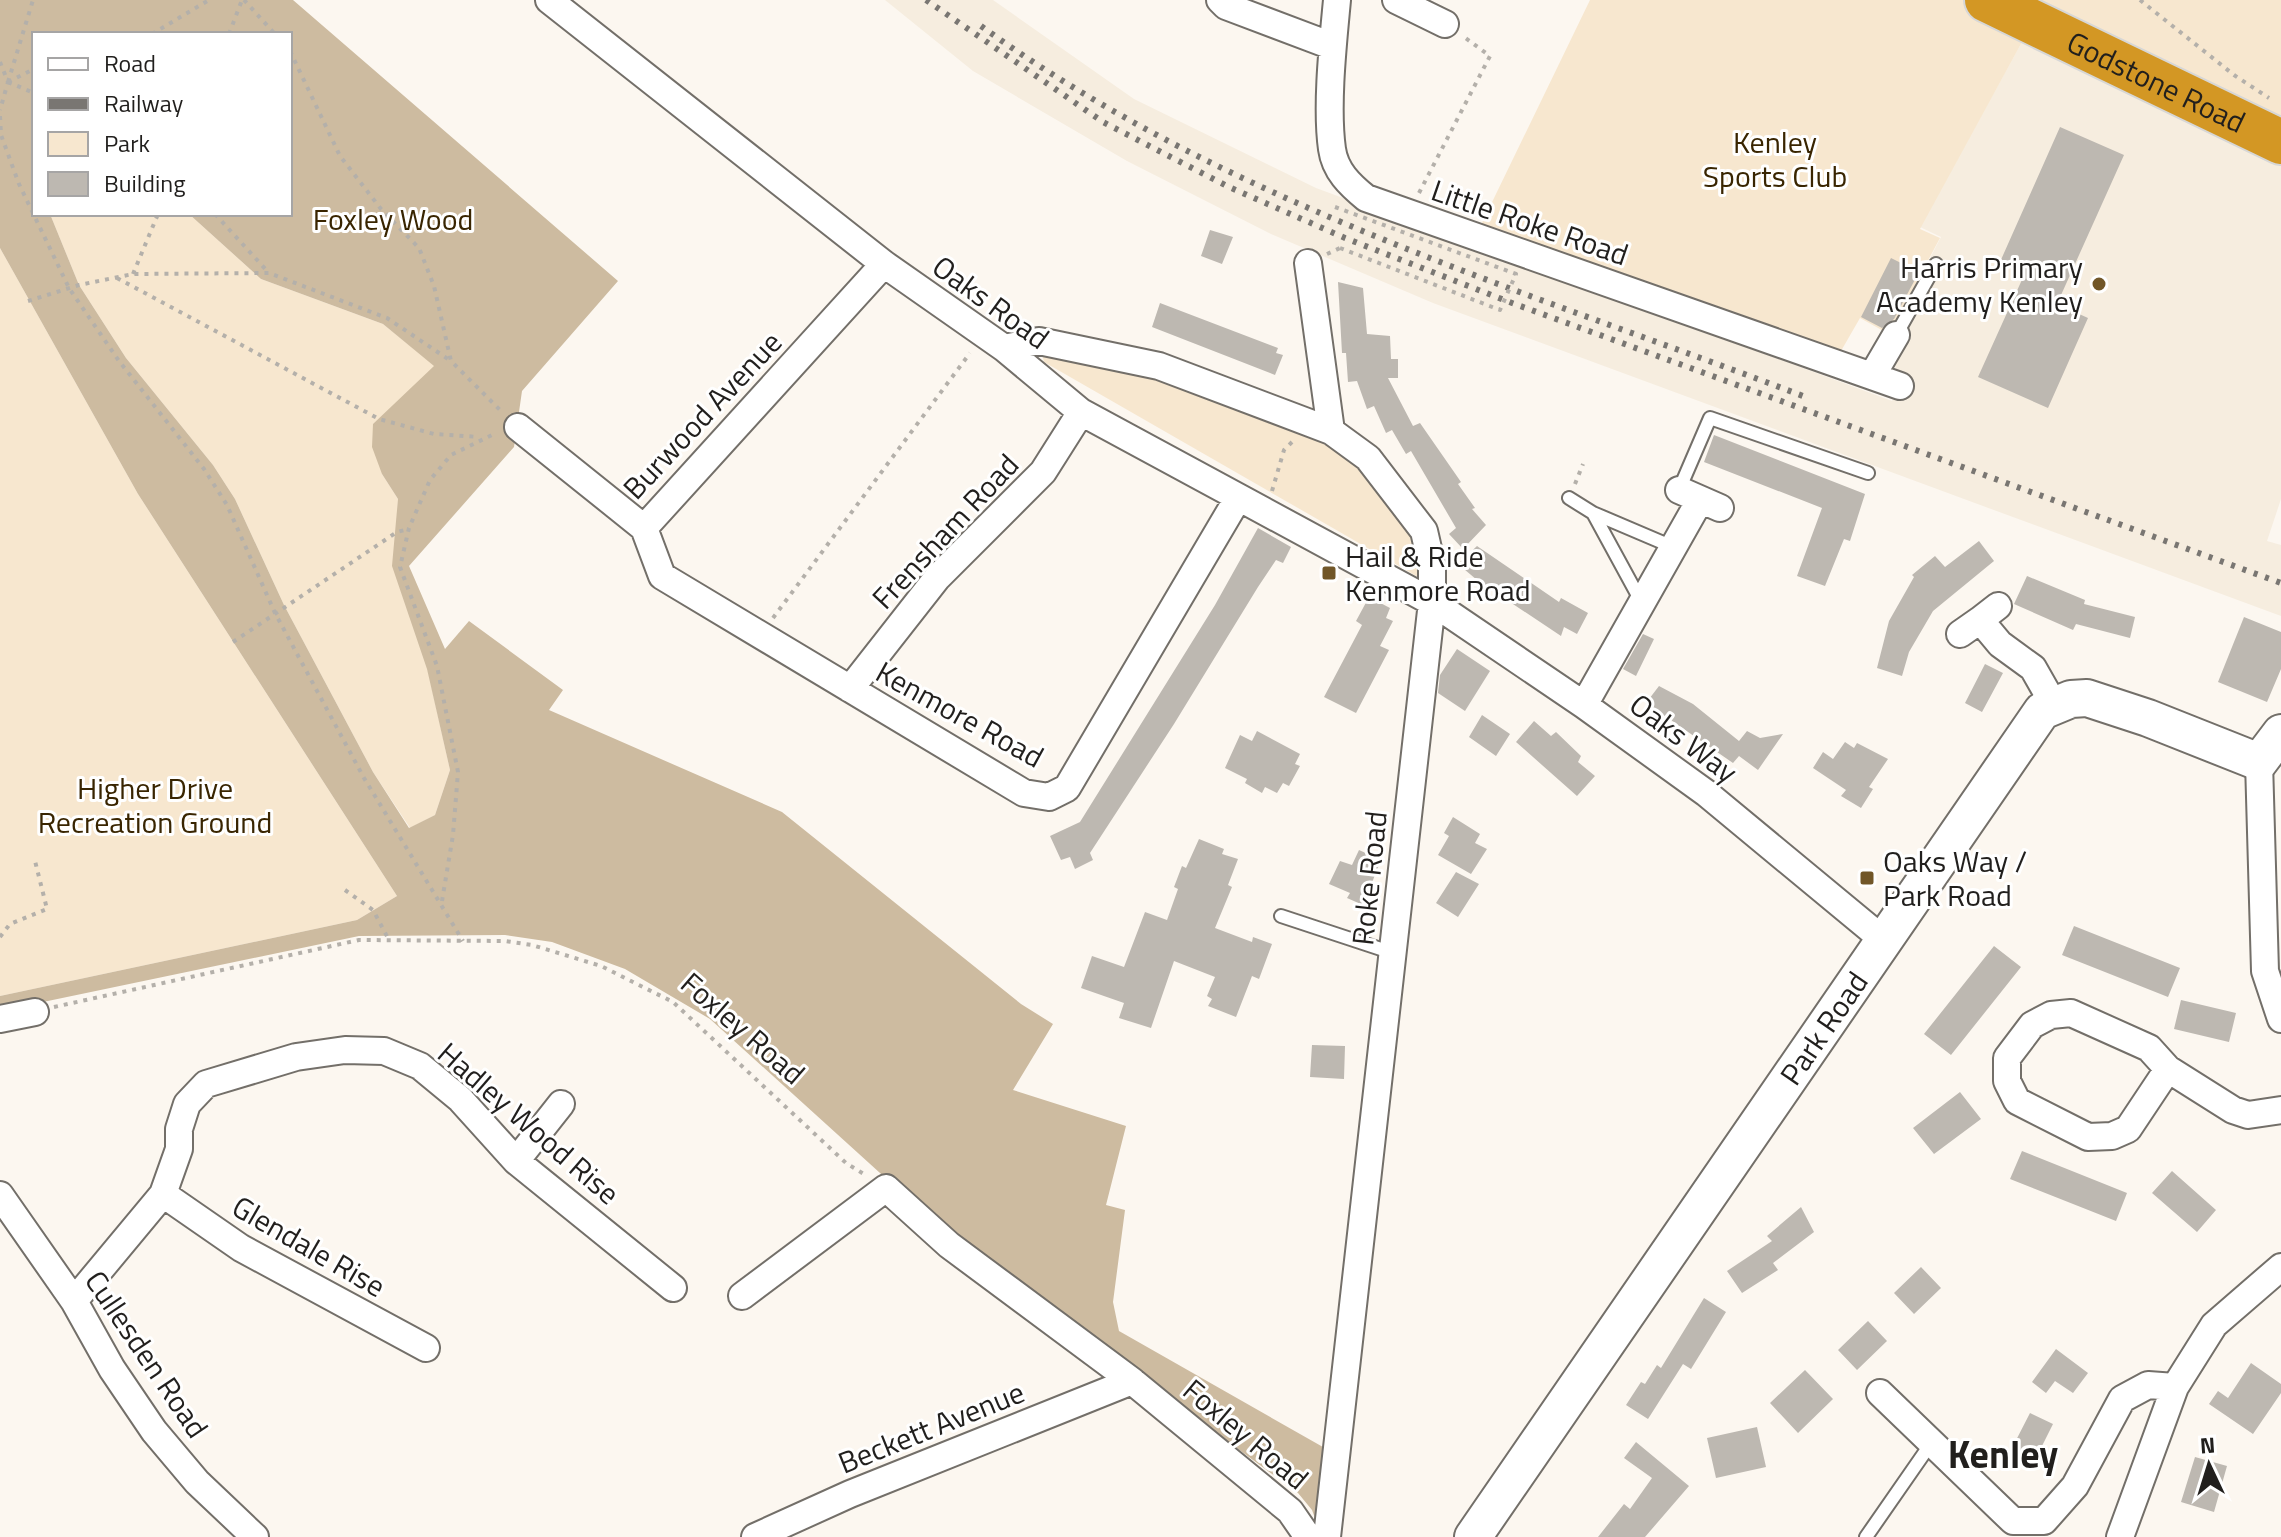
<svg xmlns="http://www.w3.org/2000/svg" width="2281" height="1537" font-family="'Titillium Web',sans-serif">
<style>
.built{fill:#f6eddf}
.green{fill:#f7e7cf}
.forest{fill:#cdbba0;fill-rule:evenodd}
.building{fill:#bdb8b1}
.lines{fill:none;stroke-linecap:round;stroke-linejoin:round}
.lane-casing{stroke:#736f69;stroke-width:16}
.street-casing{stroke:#736f69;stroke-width:30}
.secondary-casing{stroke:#736f69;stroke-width:40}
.highway-casing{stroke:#d7d7d6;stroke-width:48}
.path{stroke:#b4b0aa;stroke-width:4;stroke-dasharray:4 6;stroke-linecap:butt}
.lane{stroke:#fff;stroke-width:12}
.street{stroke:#fff;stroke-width:26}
.secondary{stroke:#fff;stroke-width:36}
.highway{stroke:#d39724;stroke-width:44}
.rail{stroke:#797672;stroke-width:6;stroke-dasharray:4 8;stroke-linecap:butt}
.path-bridge{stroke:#b4b0aa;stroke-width:4;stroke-dasharray:4 6;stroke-linecap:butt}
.poi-dot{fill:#715628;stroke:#fff;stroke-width:3}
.labels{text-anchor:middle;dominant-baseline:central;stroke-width:6;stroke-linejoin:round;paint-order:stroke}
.street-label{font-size:30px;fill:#211f1d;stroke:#fff}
.park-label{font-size:30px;fill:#392501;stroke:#fff}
.poi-label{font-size:30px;fill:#211f1d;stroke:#fff;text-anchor:start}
.district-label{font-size:38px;font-weight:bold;fill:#211f1d;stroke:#fff}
</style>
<rect width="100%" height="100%" fill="#fcf7f0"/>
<!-- built -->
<path class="built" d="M885,0h108l141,99 182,89 576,213 11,-20 -7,-7 -4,-43 49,-94 -21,-10 108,-196 253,127v341l-14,42 14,4v71l-848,-313 -162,-69 -144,-73 -154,-90z"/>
<!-- green -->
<path class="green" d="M1590,0h377l61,31 -108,198 20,9 -51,96 -29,-16 -19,33 -361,-124z
M2039,0h242v119z
M50,214h139l72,65 122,45 52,42 -53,108 16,25 -1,33 53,238 -15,45 -25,13 -37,-56 -89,-167 -49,-106 -22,-34 -87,-107 -47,-73z
M0,248l138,246 259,402 -40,24 -357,76z
M1039,341l292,90 93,100 8,54 -388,-223z"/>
<!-- forest -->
<path class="forest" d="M0,0h293l325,281 -96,110 -8,56 -105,119 36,83 24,-28 94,69 -14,20 233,102 239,192 32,20 -40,66 113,36 -20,79 19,5 -12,92 6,29 211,120 -8,86 -10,-27 -14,-17 -343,-252 -245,-222 -85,-50 -73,-27 -47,-7 -146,1 -359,75v-15l357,-76 40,-24 -259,-402 -138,-246zM34,34h256v180h-101l72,65 122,45 51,42 -61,58 -1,23 10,27 16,25 -6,67 35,103 23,101 -15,45 -26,13 -36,-56 -89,-167 -49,-106 -22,-34 -87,-107 -47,-73 -29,-71h-16z"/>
<!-- building -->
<path class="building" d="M2060,127l64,28 -67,149 31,14 -40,90 -70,-31 47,-104 -25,-11z
M1210,230l23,7 -11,27 -21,-8z
M1891,258l28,14 -25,47 -12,9 -21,-11z
M1338,282l25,6 4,46 23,2 1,23h7v19h-10l25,48 7,-3 41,59 -3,2 17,24 -3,1 14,16 -23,24 -14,-15 7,-6 -45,-77 -5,3 -14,-24 -6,3 -12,-27 -7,3 -10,-28 -9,1 -2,-29h-4z
M1160,303l118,45 -2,5 7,2 -8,20 -123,-48z
M1714,435l151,59 -15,47 -6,-2 -19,47 -28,-10 25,-68 -118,-46z
M1258,528l33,19 -8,16 -7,-3 -18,27 -84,137 -84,129 3,7 -18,9 -5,-12 -9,3 -11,-24 30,-14 135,-217z
M1979,541l15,20 -61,50 -24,41 -7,24 -25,-8 12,-47 25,-44 -2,-2 23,-19 10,11z
M1477,546l82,56 2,-4 27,15 -11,21 -13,-7 -3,9 -84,-56 -19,-16z
M2027,576l58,24 -1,4 51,13 -5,21 -54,-14 -3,6 -59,-26z
M1369,597l21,11 -4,10 7,3 -13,25 9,4 -33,63 -32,-16 38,-72 -6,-4z
M2244,617l37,15v37l-14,33 -49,-20z
M1643,634l11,5 -18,37 -13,-7z
M1457,649l33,22 -25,40 -27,-18 2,-18z
M1985,664l18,9 -21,39 -17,-9z
M1659,686l34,18 46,37 8,-10 13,7 23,-4 -25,36 -19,-14 -6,7 -87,-60z
M1482,715l28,19 -14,22 -27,-19z
M1534,721l17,15 5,-4 25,24 -3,6 17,14 -18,20 -61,-54z
M1257,731l43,23 -5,10 5,2 -11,20 -6,-3 -6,10 -12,-6 -3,6 -17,-10 2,-4 -22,-11 15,-33 12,6z
M1845,742l9,6 3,-5 31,16 -19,28 4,2 -12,19 -20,-12 5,-6 -33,-22 10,-16 10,7z
M1453,817l27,17 -5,9 12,6 -16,25 -33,-19 11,-19 -5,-3z
M1199,839l25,10 -2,5 16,5 -10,26 4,2 -17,41 37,14 1,-5 19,7 -13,35 -7,-3 -16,41 -28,-11 4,-7 -5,-3 8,-19 -41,-16 -23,67 -32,-10 5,-15 -43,-15 11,-32 32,11 21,-55 22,8 11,-31 -4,-2 8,-21 4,2z
M1359,850l22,10 -18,45 -16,-7 3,-5 -21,-9 11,-23 12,4z
M1456,872l23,12 -21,33 -22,-14z
M2074,926l106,42 -12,29 -106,-42z
M1994,946l27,21 -70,88 -27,-21z
M2181,1000l55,13 -7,29 -55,-13z
M1312,1045l33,1 -1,33 -34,-2z
M1960,1092l21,27 -47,35 -21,-26z
M2022,1151l105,42 -11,28 -106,-42z
M2172,1171l44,39 -19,22 -45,-39z
M1801,1207l13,25 -41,31 5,7 -36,23 -15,-22 45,-30 -5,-5z
M1921,1267l20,21 -27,26 -20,-21z
M1704,1298l22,14 -35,57 -8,-5 -35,55 -22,-14 15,-23 4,2 12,-19 4,3z
M1868,1321l19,20 -30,29 -19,-20z
M2056,1349l32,24 -15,20 -18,-12 -9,12 -14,-11z
M2251,1363l30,21v9l-28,41 -44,-30 9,-13 10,7z
M1805,1370l28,29 -35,34 -28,-30z
M2030,1413l23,11 -19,38 -23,-12z
M1757,1427l9,40 -50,11 -9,-40z
M1636,1442l53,44 -44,51h-47l26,-33 6,5 22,-31 -28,-20z
M2195,1457l32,9 -13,46 -33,-10z"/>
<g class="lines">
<!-- lane casing -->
<g class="lane-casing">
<path id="lane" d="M1896,335l40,-71
M1679,490l31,-72 158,55
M1569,498l24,15 80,34
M1593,513l49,90
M1281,916l112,37
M1866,1537l66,-95"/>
</g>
<!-- street casing -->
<g class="street-casing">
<path id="street" d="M549,0l335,264 120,84 77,64 351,190 152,103 122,88 180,149
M1220,0l6,6 106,40
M1337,0c-4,43 -11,106 -5,149 3,22 18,36 34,49l534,188
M1396,0l49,24
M1308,263l23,168 37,27 56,73 8,35v36l-105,935
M1004,348l35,-7 120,25 172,65
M1872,376l24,-41
M518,427l126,101 240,-264
M1679,490l41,18
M644,528l18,48 362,217 25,4 18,-9 171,-290
M1998,606l-18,14 20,24 33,24 21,37
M1960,634l20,-14
M850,689l87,-111 106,-106 38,-60
M1584,705l116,-205
M2259,762l6,209 16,48
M0,1019l35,-7
M2168,1069l-40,60 -16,7 -24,1 -71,-36 -10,-20v-23l25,-33 19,-10 20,-2 78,35 19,21 65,41 15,5 33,-5
M516,1161l45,-57
M163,1194l78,54 185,100
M0,1195l74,106 38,68 42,62 43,51 58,55
M742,1296l144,-108 63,57 183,136 158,130 18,26
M74,1301l89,-107 16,-45v-20l8,-25 19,-20 90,-27 49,-7 39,1 36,15 40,33 56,62 157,127
M1880,1393l133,128h31l31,-35 47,-87 26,-14 27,2
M755,1537l95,-43 282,-113
M2120,1537l55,-150 39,-62 67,-58"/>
</g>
<!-- secondary casing -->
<g class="secondary-casing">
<g id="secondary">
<path id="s1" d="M1473,1537l569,-826 29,-12 16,-1 61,20 111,44 22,-29"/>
</g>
</g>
<!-- highway casing -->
<g class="highway-casing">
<g id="highway">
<path id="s2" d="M1987,0l294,142"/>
</g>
</g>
<!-- path -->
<path class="path" d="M244,0l31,34
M2140,0l94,75 35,23
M152,34l57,-34
M229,34l13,-34
M290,51l50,105 41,53 38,39 15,38 17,75 52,52
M0,62l8,20 -8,28
M8,82l25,-82
M8,82l26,-13
M8,82l26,11
M0,116l1,19 18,49 50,104 50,73 85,108 23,36 48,108 89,165 99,163
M1419,193l71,-137 -26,-19
M215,214l54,59
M1327,254l13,-6
M133,274l25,-60
M117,278l262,141 55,15 45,3
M28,301l51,-16 54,-11 136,-1 118,45 64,43
M1575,484l8,-20
M1272,491l12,-41 9,-9
M773,618l197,-265
M233,642l164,-110 12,-3
M345,890l28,20 16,30
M442,901l11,-66 5,-63 -21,-106 -37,-99 9,-39 21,-48 21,-25 45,-22
M0,937l10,-13 37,-15 -12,-48
M54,1007l305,-67 146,1 27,4 69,21 72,36 173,161 21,13"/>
<!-- lane -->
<use href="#lane" class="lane"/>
<!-- street -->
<use href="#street" class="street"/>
<!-- secondary -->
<use href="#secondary" class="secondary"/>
<!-- highway -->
<use href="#highway" class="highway"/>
<!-- rail -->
<path class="rail" d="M926,0l177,122 126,65 116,51 167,65 769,280
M981,26c246,178 541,263 822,370"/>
<!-- path-bridge -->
<path class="path-bridge" d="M1335,207l181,67 -16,36 -160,-62"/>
</g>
<!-- markers -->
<g class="poi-dot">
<circle cx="2099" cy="284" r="8"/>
<rect x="1321" y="565" width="16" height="16" rx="4"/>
<rect x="1859" y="870" width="16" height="16" rx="4"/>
</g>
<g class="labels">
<!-- street labels -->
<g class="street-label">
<text stroke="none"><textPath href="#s2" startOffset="188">Godstone Road</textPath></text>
<text transform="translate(1530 222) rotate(19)">Little Roke Road</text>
<text transform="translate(991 302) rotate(36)">Oaks Road</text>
<text transform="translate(702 415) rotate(-47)">Burwood Avenue</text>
<text transform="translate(945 531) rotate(-47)">Frensham Road</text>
<text transform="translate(960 714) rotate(29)">Kenmore Road</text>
<text transform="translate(1684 738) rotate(37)">Oaks Way</text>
<text transform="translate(1369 878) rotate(-84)">Roke Road</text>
<text transform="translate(743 1028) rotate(41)">Foxley Road</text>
<text stroke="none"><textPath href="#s1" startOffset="618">Park Road</textPath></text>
<text transform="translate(529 1123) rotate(41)">Hadley Wood Rise</text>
<text transform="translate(309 1246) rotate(30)">Glendale Rise</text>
<text transform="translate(147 1354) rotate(56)">Cullesden Road</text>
<text transform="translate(931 1427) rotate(-22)">Beckett Avenue</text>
<text transform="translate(1246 1434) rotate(40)">Foxley Road</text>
</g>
<!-- park labels -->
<g class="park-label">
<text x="1775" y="142">Kenley<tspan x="1775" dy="34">Sports Club</tspan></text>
<text x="393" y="219">Foxley Wood</text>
<text x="155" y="788">Higher Drive<tspan x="155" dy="34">Recreation Ground</tspan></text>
</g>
<!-- poi labels -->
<g class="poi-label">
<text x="2083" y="267" text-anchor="end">Harris Primary<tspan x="2083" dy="34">Academy Kenley</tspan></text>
<text x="1345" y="556">Hail &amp; Ride<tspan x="1345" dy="34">Kenmore Road</tspan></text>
<text x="1883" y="861">Oaks Way /<tspan x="1883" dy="34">Park Road</tspan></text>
</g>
<!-- district labels -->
<g class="district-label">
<text x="2003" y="1454">Kenley</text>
</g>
</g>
<!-- legend -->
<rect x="32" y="32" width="260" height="184" fill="#ffffff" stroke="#a6a5a5" stroke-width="2"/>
<rect x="48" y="58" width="40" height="12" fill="#ffffff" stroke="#a6a5a5" stroke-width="2"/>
<text x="104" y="72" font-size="24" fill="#211f1d">Road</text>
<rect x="48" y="98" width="40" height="12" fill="#797672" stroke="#a6a5a5" stroke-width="2"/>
<text x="104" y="112" font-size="24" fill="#211f1d">Railway</text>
<rect x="48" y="132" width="40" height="24" fill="#f7e7cf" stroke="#a6a5a5" stroke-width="2"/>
<text x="104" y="152" font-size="24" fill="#211f1d">Park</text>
<rect x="48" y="172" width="40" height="24" fill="#bdb8b1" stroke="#a6a5a5" stroke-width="2"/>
<text x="104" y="192" font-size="24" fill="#211f1d">Building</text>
<!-- north arrow -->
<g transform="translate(2209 1465) rotate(356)" stroke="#ffffff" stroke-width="6" paint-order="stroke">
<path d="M0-6L14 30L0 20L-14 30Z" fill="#211f1d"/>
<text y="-12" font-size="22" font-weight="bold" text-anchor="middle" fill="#211f1d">N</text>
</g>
</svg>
